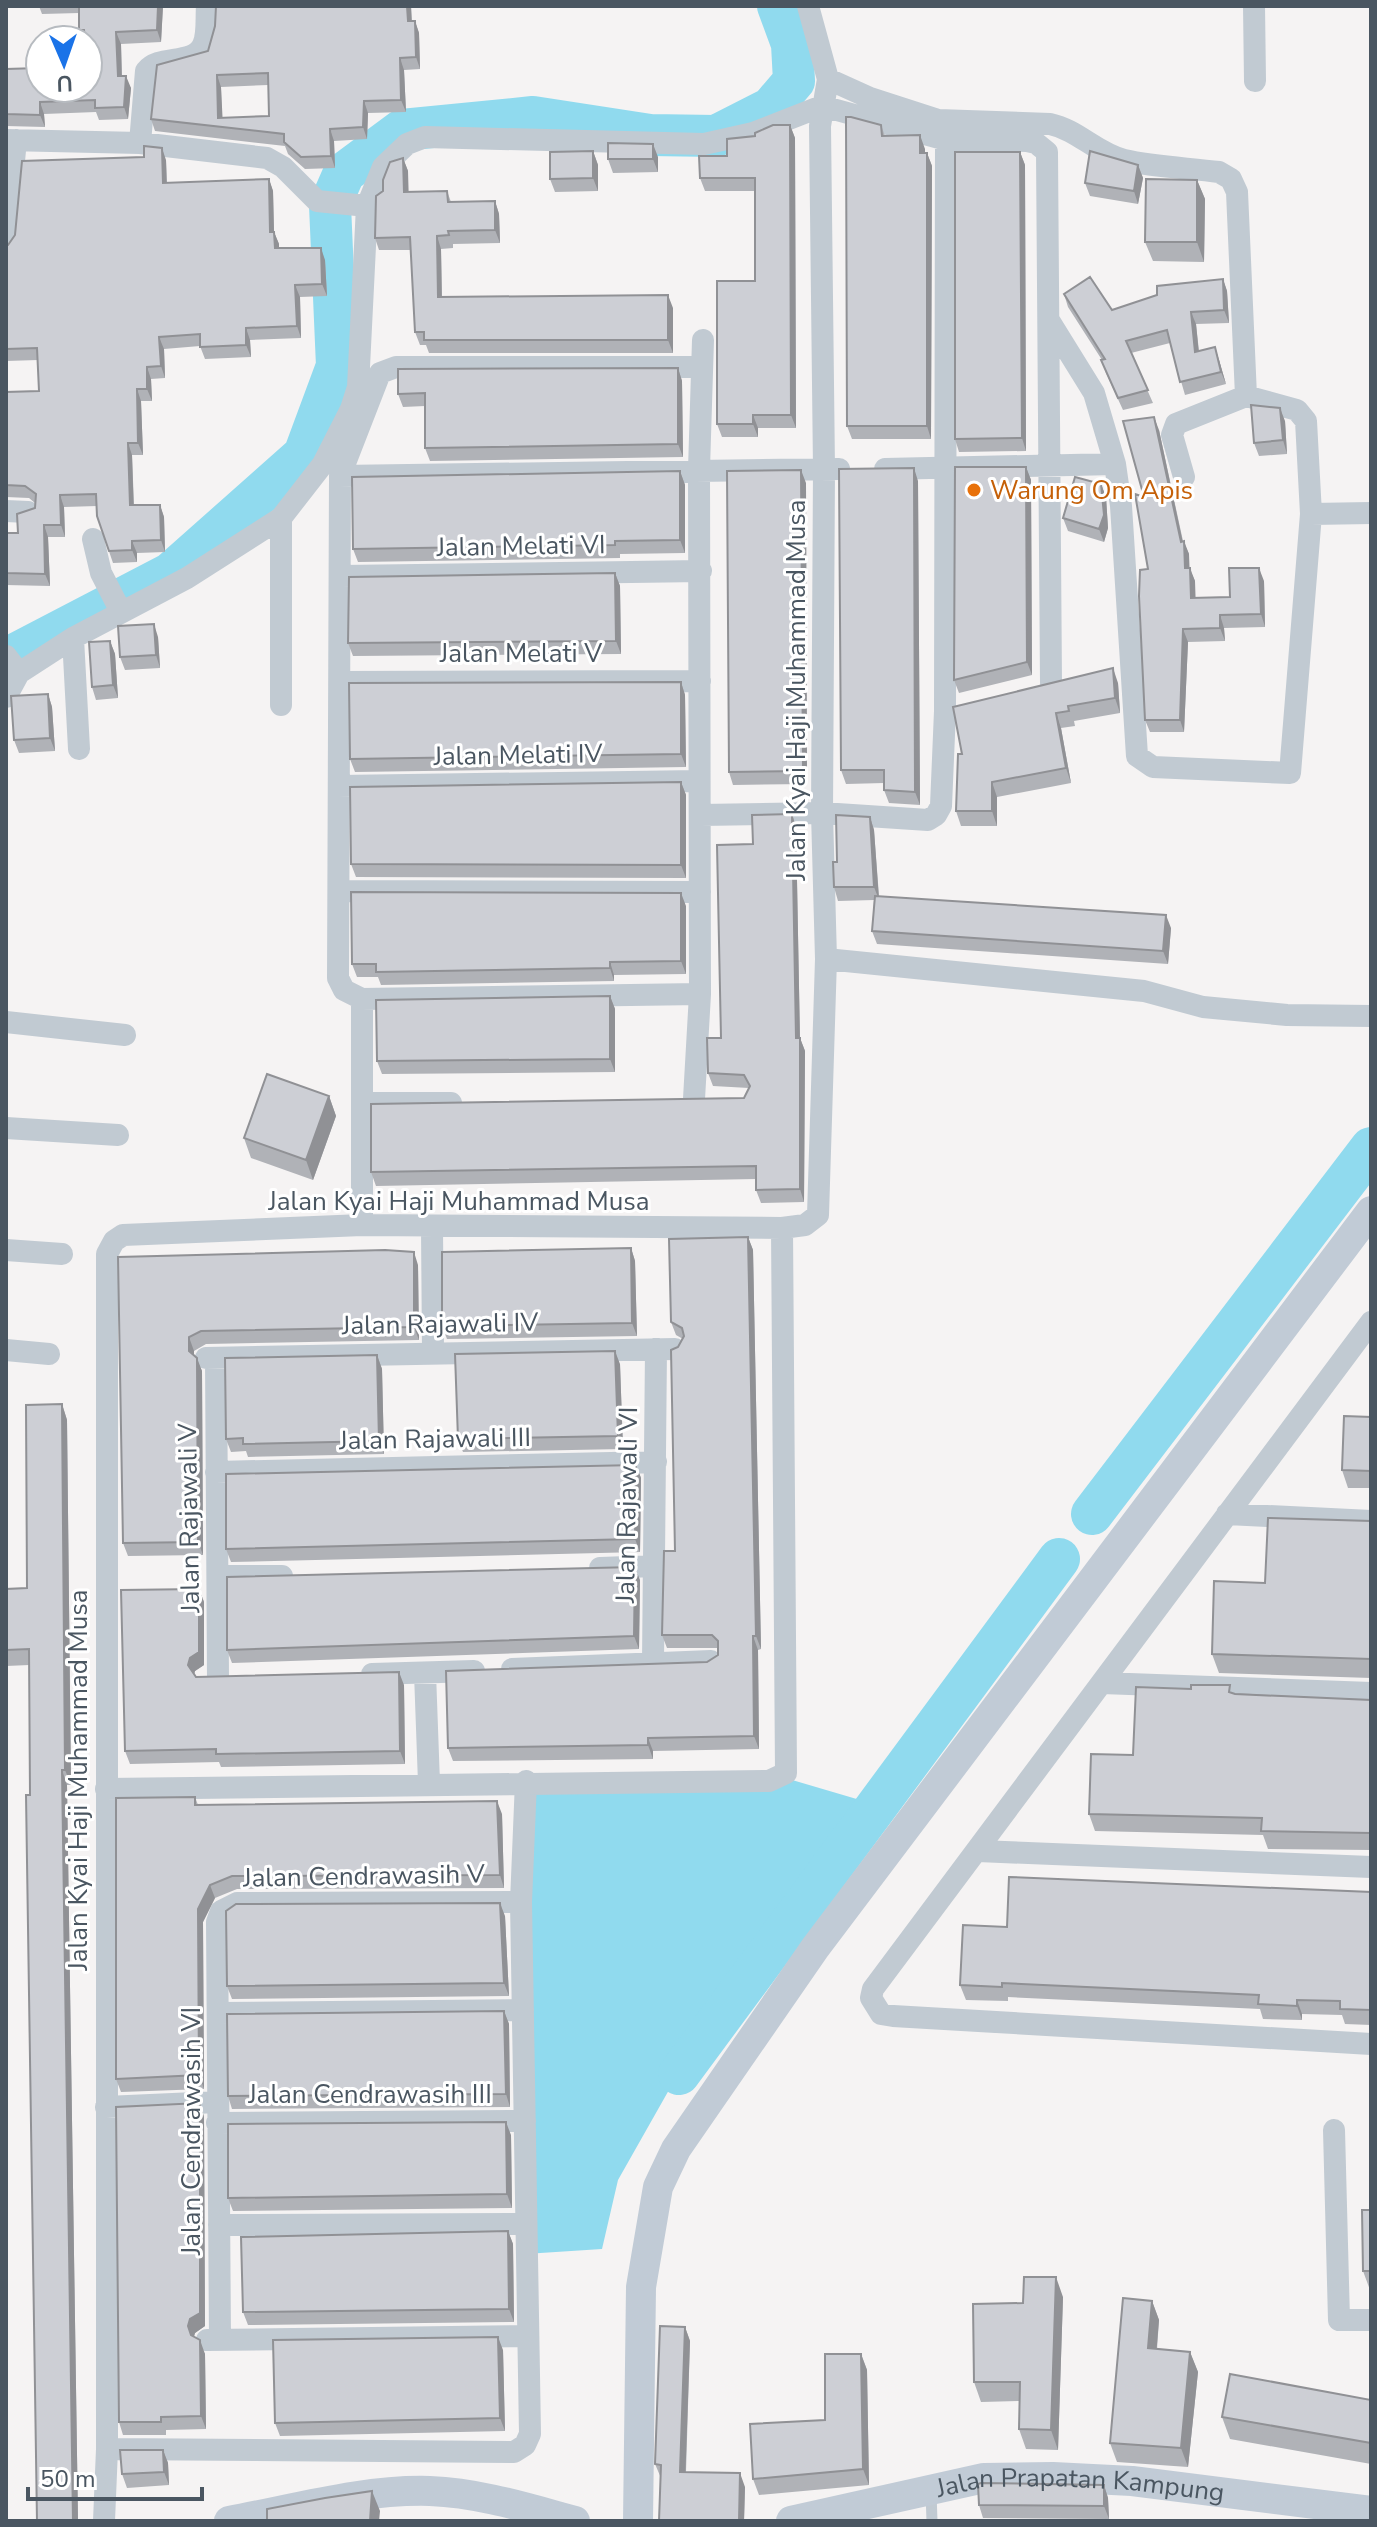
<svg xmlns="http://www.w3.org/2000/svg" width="1377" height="2527" font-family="'Nunito Sans',sans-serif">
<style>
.water{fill:#90daee}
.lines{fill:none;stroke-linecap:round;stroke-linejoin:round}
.river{stroke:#90daee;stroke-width:42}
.lane{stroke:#c1cad2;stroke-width:11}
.street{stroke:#c1cad2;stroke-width:22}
.secondary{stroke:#c1cbd6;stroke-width:30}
.wall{fill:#b0b2b7;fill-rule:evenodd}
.shaded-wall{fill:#909195}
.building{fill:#cdcfd5;stroke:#909195;stroke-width:2;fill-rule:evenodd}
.food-dot{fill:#e8710a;stroke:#fff;stroke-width:3}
.labels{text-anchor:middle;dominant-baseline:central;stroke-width:6;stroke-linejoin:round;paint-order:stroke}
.food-label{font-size:26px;fill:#c56008;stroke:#fff;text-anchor:start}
.street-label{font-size:26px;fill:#4a5661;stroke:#fff}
</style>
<rect width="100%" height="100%" fill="#f5f3f3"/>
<!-- water -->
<path class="water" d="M782,1777l95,28 -199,269 -60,106 -16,69 -77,5 1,-473z"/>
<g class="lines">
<!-- river -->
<path class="river" d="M6,659l165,-86 133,-118 33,-89 -7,-161 14,-32 58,-43 131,-13 117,18 66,1 55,-28 23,-27 -2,-37 -14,-38
M1092,1514l279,-366
M679,2074l380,-515"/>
<!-- lane -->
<path class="lane" d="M931,2493l1,28"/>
<!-- street -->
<path class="street" d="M1254,6l1,75
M828,79l42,19 68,22 112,4c28,6 46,29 74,36 30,7 64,8 95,12l12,7 6,13 9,204 51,14 9,11 5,93 -21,259 -137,-6 -16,-11 -16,-250 -6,-42 -230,5
M6,140l134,3 127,15 16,9 34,34 50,5
M140,143l6,-72c13,-17 47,-5 57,-26 5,-10 3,-28 4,-39
M6,245l10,-105
M1050,322l44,71 21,71
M340,476l499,-7
M1184,477l-12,-42 4,-11 70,-28
M6,511l22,1
M1311,514l60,-1
M93,539l8,34 20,39
M342,576l359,-5
M73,638l6,111
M6,656l13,17
M342,682l358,-1
M6,697l13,-24 54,-35 114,-60 94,-60 42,-54 28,-55 7,-22 9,-181 16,-39 24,-23 18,-7 279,7 49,-11 69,-27 124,34 81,1 9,2 11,9 4,531
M281,705v-187
M339,786l359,-5
M701,815l121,-2 106,7 8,-5 5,-9 4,-95 1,-571
M339,891l361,1
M826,959l318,32 59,16 84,8 84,1
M700,994l-338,5 -18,-9 -6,-12 2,-502 40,-103 16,-6h304
M362,999v226
M6,1022l119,13
M694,1099l6,-105 -1,-525 4,-129
M365,1103h86
M6,1128l112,7
M432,1228l1,123
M6,1250l56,4
M1371,1322l-498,667 -2,9 10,16 12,2 478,28
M6,1350l43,4
M206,1358l469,-9
M216,1358l2,320
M216,1472l440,-10
M1227,1514l144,7
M600,1568l55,-2
M218,1576h64
M653,1662l3,-313
M512,1669l199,-8
M425,1673l4,110
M372,1674l102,-3
M1102,1683l269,10
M106,1789l663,-8 17,-8 -4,-545
M978,1851l393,16
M218,2013l305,-3
M106,2107l111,-5
M217,2123l308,-2
M1334,2130l5,190h32
M219,2225l306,-1
M207,2340l318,-4
M220,2340l-3,-418 4,-11 16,-8 284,-1
M107,2449l407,3 11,-7 5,-11 -9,-532 5,-121
M104,2521l3,-72v-1195l7,-13 9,-6 239,-10 420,3 23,-3 13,-10 8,-256 -4,-146 2,-344 -4,-343 8,-47 -20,-73"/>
<!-- secondary -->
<g class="secondary">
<path d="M229,2521c65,-12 135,-32 201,-30 50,2 97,17 145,30"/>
<path d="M638,2521l3,-234 17,-100 18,-38 139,-201 556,-737"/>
<path id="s1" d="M791,2521l193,-43 69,-1 79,4 239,30"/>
</g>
</g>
<!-- wall -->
<path class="wall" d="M39,6h136h-12l-2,36 -40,2 1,32 9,12 -3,31 -29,1 -3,-8 -52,2 1,13 -39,-1v-57l33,-1 1,4v16h48v-48h-5l-4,-10v-17l-37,1z
M411,6l1,15h3l4,12 1,36 -16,1 2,42 -38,1 -1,26 -33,2 1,27 -30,1 -17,-15 -3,-8 -130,-15 -4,-12 57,-68 7,-25zM268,85l1,31 -47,2 -1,-31z
M790,125l5,13 1,290h-38v9h-36l-5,-13 38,-143v-90h-50l-5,-13 55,-42z
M881,125l4,11 40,13v4h2l5,13 -1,273h-79l-5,-13z
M593,151l5,14v26l-43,1 -5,-13z
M1020,152l5,13 1,286 -67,1 -4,-13z
M658,157v15l-45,1 -5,-14z
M403,158l5,13v21l39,-1 4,11 44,-1 4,13 1,29 -47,1v4l-12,1 1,48 231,11v45h-244l-3,-8h-6l-5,-13 -4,-82h-32l-4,-12 8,-47z
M166,160l1,23 102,-4 4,12 1,41 5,12v4l46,12 2,36 -27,1 1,41 -51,2 1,17 -46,2 -5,-13 -36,3 1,29 -14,1 1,22h-11l2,54h-11l2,50h26l4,12 1,35 -28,1v9l-24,1 -16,-47v-10l-33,1 1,30h-17l2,49 -44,-1v-52h12l17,-25v-5l-6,-5 -23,-1v-105l33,-1 -1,-31 -32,1v-115z
M1138,165l5,13 -5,26 -48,-8 -5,-13z
M1197,180l8,19 -1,63 -51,-1 -8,-19z
M1223,279l4,12 2,32 -33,1 3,27 20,9 7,24 -41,11 -15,-52 -39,10 22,50 -30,7 -17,-37 -4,-13 -34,-53 -4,-13 48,16z
M678,368l4,13 1,76 -253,4 -5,-13v-42l-22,1 -5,-13z
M1285,421l2,33 -28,2 -5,-13z
M1159,430l24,111 6,13v14l6,13v17l35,-1 34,-16 1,46 -41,1 1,13 -37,1 -4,90h-34l-5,-12 3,-151 -4,-72z
M1026,467l5,13 1,195 -73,18 -5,-13z
M680,471l5,14v68l-65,1v4l-262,4 -5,-13z
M918,481l2,324 -31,-2 -5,-13v-7l-38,1 -5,-14z
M806,483l1,301 -74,1 -4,-13z
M1101,484l5,13 2,31 -4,14 -36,-11 -5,-13z
M615,573l5,13 1,68 -268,2 -5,-13z
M158,637l2,31 -35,2 -5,-13z
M110,641l5,13 3,44 -22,2 -4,-13z
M681,682l4,13 1,72 -331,5 -5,-13z
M1118,683l2,30 -46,8 1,5 -14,2 10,55 -74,14v29h-36l-5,-15 6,-57z
M48,694l4,13 3,44 -36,2 -5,-13z
M681,782l5,13v83l-330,-1 -5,-13z
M792,814l4,13 4,211 5,13 -1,151 -43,1 -5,-13v-11l-380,7 -5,-14 373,-74 5,-10 -36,-2 -5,-13 13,-35 32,-194z
M870,817l4,13 5,66 292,32 -3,36 -291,-20 -5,-13 2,-31 -36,1 -4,-14 3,-25z
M686,906v68l-72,1v6l-233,4 -3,-8h-21l-5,-13z
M610,996l5,13v63l-233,2 -5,-13z
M329,1096l7,20 -23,64 -62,-22 -7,-20z
M748,1237l5,13 8,399 -3,1 1,99 -106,2v8l-200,2 -5,-13 259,-86 11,-7v-5l-1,-2h-50l-5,-13 13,-84 3,-204 5,-8 -7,-4 -5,-13z
M631,1248l4,13 2,75 -190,3 -5,-13z
M118,1257l300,8 1,75 -213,4 -12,7v4l8,16 1,184 -75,1 -5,-13z
M377,1355l5,14 2,85 -136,3 -2,-6 -15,1 -5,-13z
M620,1364l3,85 -160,3 -5,-13z
M62,1404l5,16 4,365h-4l11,736h-41l-8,-856 -23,1v-77l21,-1z
M1371,1417v71h-23l-6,-18z
M636,1465l5,13 -1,74 -409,10 -5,-13z
M1371,1521v157l-152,-5 -7,-19 53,-71z
M640,1580l-1,69 -407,14 -5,-13z
M199,1589l5,13v63l-9,6 -1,3 2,3 208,8 1,79 -184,3 -2,-5 -89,2 -5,-13z
M1233,1693l138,7v150l-103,-1 -5,-14 -168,-4 -6,-17 44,-59z
M195,1797l3,8 304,9 2,74 -267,1 -22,9 -12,24 1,167 -83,3 -5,-13z
M1371,1892v133l-26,-1 -3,-9 -40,-1v6l-39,-1 -3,-10 -252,-12v4l-42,-1 -6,-15 47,-58z
M505,1916l4,80 -277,3 -5,-13z
M504,2011l5,13 1,83 -278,2 -4,-13z
M200,2103l4,14 1,209 -10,7 -1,4 11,17 1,75 -40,1v5h-43l-4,-13z
M511,2135l1,73 -279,3 -5,-13z
M1371,2210v80h-1l-7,-19z
M508,2231l5,13 1,78 -266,3 -5,-13z
M1063,2297l-5,153 -32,-1 -7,-20 1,-28 -39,1 -7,-20 49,-79z
M1152,2301l7,19 -2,29 33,3 8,20 -10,95 -71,-5 -7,-19z
M685,2327l5,14 -4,131 59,15 -1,34h-85l2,-43 -6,-14z
M503,2350l2,81 -225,5 -5,-13z
M861,2354l6,16 2,115 -110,10 -6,-16 72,-59z
M1371,2400v64l-141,-25 -8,-22z
M163,2450l5,13 1,22 -42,3 -5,-14z
M1104,2485l4,13 1,21 -126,-1 -4,-13z"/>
<!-- shaded-wall -->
<path class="shaded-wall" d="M158,6h5l-2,36 -4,-12z
M407,6h4l1,27 -4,-12z
M415,21l4,12 1,36 -4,-12z
M116,32l5,12 1,44 -4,-12z
M400,58l4,12 2,42 -5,-12z
M217,75l4,12 2,40 -5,-9z
M126,76l5,12 -3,31 -4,-12z
M364,101l4,12 -1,26 -4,-12z
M40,102l4,12 1,13 -5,-12z
M790,125l5,13 1,290 -5,-13z
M330,129l4,12 1,27 -4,-12z
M920,135l5,14v17l-5,-13z
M653,144l5,13v15l-5,-13z
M162,148l4,12 1,35 -4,-12z
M593,151l5,14v26l-5,-13z
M1020,152l5,13 1,286 -4,-13z
M927,153l5,13 -1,273 -4,-13z
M403,158l5,13 1,34 -5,-13z
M1138,165l5,13 -5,26 -4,-13z
M269,179l4,12 1,41 5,12v16l-9,-28z
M1197,180l8,19 -1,63 -7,-20z
M495,201l4,13 1,29 -5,-13z
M437,236l4,13 1,61 -4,-13z
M321,248l4,12 2,36 -5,-12z
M1223,279l4,12 2,32 -5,-13z
M295,285l5,12 1,41 -4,-12z
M668,295l5,13v45l-5,-13z
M1191,312l5,12 4,41 -5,-13z
M246,328l4,12 1,17 -5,-12z
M159,337l5,12 1,29 -4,-12z
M1215,347l4,13 7,24 -5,-12z
M147,367l4,12 1,22 -5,-12z
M678,368l4,13 1,76 -5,-13z
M137,389l4,12 2,54 -5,-12z
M1280,408l5,13 2,33 -4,-14z
M753,415l5,13v9l-5,-13z
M1154,417l5,13 25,118v-7l5,13 1,27 -5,-13 -4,-26z
M128,443l4,12 2,62 -4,-12z
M1026,467l5,13 1,195 -5,-13z
M914,468l4,13 2,324 -5,-13z
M801,470l5,13 1,301 -4,-13z
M680,471l5,14v68l-5,-13z
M1101,484l5,13 2,31 -4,14 -5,-13z
M60,495l4,12 1,30 -4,-12z
M160,505l4,12 1,35 -4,-12z
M44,525l4,12 2,49 -5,-12z
M132,541l5,12v9l-5,-12z
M1190,568l5,13 1,30 -5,-13z
M1259,568l5,13 1,46 -4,-13z
M615,573l5,13 1,68 -5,-13z
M1220,615l4,13 1,13 -5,-13z
M154,624l4,13 2,31 -4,-13z
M1183,629l5,13 -4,90 -4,-12z
M110,641l5,13 3,44 -5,-13z
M1113,668l5,15 2,30 -5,-15z
M681,682l4,13 1,72 -5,-13z
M48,694l4,13 3,44 -5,-13z
M1056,713l5,15 10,55 -5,-15z
M681,782l5,13v83l-5,-13z
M992,782l5,15v29l-5,-15z
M792,814l4,13 4,215v-4l5,13 -1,151 -4,-13z
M870,817l4,13 5,70 -5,-13z
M681,893l5,13v68l-5,-13z
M1166,915l5,13 -3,36 -5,-13z
M610,962l4,13v6l-4,-13z
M610,996l5,13v63l-5,-13z
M329,1096l7,20 -23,64 -7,-20z
M748,1237l5,13 8,399 -5,-13z
M631,1248l4,13 2,75 -5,-13z
M414,1252l4,13 1,75 -5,-13z
M189,1337l5,14v14l-5,-14z
M615,1351l5,13 3,85 -5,-13z
M377,1355l5,14 2,85 -5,-13z
M197,1358l5,13 1,184 -5,-13z
M62,1404l5,16 4,365 -6,-15z
M636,1465l5,13 -1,74 -5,-13z
M635,1567l5,13 -1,69 -5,-13z
M199,1589l5,13v63l-9,6 -2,7 -5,-13z
M753,1636l5,14 1,99 -5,-13z
M399,1672l5,13 1,79 -5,-13z
M648,1738l5,13v8l-5,-14z
M62,1770l5,15 11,736h-5z
M497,1801l5,13 2,74 -4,-13z
M210,1885l5,13 -12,24 1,167 -5,-14 -1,-166z
M500,1903l5,13 4,80 -5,-13z
M1297,2000l5,14v6l-5,-14z
M504,2011l5,13 1,83 -4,-13z
M200,2103l4,14 1,209 -10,7 -2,6 -5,-13z
M506,2122l5,13 1,73 -5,-14z
M508,2231l5,13 1,78 -5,-13z
M1056,2277l7,20 -5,153 -7,-20z
M1152,2301l7,19 -4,48 -7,-20z
M685,2327l5,14 -5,145 -5,-14z
M498,2337l5,13 2,81 -5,-13z
M200,2340l5,14 1,75 -5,-13z
M1190,2352l8,20 -10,95 -7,-19z
M861,2354l6,16 2,115 -6,-16z
M163,2450l5,13 1,22 -5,-13z
M740,2473l5,14 -1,34h-5z
M1104,2485l4,13 1,21 -5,-13z
M372,2491l8,20 -1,10h-9z"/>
<!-- building -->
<path class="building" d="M79,6h79l-1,24 -41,2 2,44h8l-2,31 -29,1v-8l-55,2v13l-34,-1v-45l33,-1 1,20h48v-48h-3l-1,-10h-5z
M216,6h191l1,15h7l1,36 -16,1 1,42 -37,1 -1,26 -33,2 1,27 -30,1 -17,-15v-8l-133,-15 6,-54 51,-14 7,-25zM268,73l1,43 -51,2 -1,-43z
M846,117h5l30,8 1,11 38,-1v18h7v273h-80z
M773,125h17l1,290h-38v9h-36v-143h38v-103h-55l-1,-22h28v-17l28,-3v-3z
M608,143l45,1v15h-45z
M144,146l18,2 1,35 106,-4 1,53h4l1,16h46l1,36 -27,1 2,41 -51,2v17l-46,2v-13l-41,3 2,29 -14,1v22h-10l1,54h-10l2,62h30l1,35 -29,1v9l-23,1 -12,-35 -1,-22 -36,1 1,30h-17l1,49 -39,-1v-40h12l-1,-19 18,-6 1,-14 -11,-8 -19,-1v-93l33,-1 -2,-43 -31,1v-103l2,-1 7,-10 7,-74 122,-4z
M593,151v27l-43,1v-27z
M1090,151l48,14 -4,26 -49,-8z
M955,152h65l2,286 -67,1z
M403,158l1,34 43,-1 1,11 47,-1v29l-47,1 1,4 -12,1 1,61 230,-2v45h-244v-8h-9l-5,-95 -35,1 1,-42 7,-5v-11l7,-18z
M1146,179l51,1v62h-52z
M1090,277l22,33 45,-15v-9l66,-7 1,31 -33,2 4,40 20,-5 6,25 -41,10 -13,-52 -41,11 22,49 -30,8 -17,-38 4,-1 -41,-65z
M678,368v76l-253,4v-55l-27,1v-25z
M1251,405l29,3 3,32 -29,3z
M1154,417l27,125 3,-1 1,27h5l1,30 39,-1 -1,-29h30l2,46 -41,1v13l-37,1 -3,91h-35l-6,-124 1,-26 8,-1 -13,-75 9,3 -21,-76z
M955,467h71l1,195 -73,18z
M914,468l1,324 -31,-2v-20h-43l-2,-301z
M801,470l2,301 -74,1 -2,-301z
M680,471v69l-65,1v4l-262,4 -1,-72z
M1075,477l26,7 3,31 -5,14 -36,-11z
M615,573l1,68 -268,2 1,-66z
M154,624l2,31 -36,2 -2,-31z
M110,641l3,44 -21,2 -3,-45z
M1113,668l2,30 -47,8 1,5 -13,2 10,55 -74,14v29h-36l2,-57h4l-9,-47z
M681,682v72l-331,5 -1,-76z
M48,694l2,44 -36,2 -3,-44z
M681,782v83l-330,-1 -1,-77z
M792,814l4,224h4v151l-44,1v-24l-385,6v-68l373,-6 6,-12 -6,-11 -36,-2 -1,-35h14l-4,-193 36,-1 -1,-29z
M836,815l34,2 4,70h-40l-1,-25h4z
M351,892l330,1v68l-71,1v6l-234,4v-8h-24z
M875,896l291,19 -3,36 -291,-20z
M610,996v63l-233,2 -1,-61z
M267,1074l62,22 -23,64 -62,-22z
M748,1237l8,399h-3l1,100 -106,2v7l-200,3 -2,-77 261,-9 11,-7v-14l-6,-6h-50l2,-84h11l-4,-201 7,-3 6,-11 -2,-8 -11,-6 -2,-83z
M631,1248l1,75 -190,3v-74z
M385,1250l29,2v75l-213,4 -12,6v14l8,7 1,184 -75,1 -5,-286z
M615,1351l3,85 -160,3 -3,-85z
M377,1355l2,86 -136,3v-6l-17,1 -1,-81z
M62,1404l3,366h-3l11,751h-36l-11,-726h4l-1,-146 -23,1v-61l21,-1 -1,-183z
M1344,1416l27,1v54l-29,-1z
M636,1465l-1,74 -409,10v-75z
M1268,1518l103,3v138l-159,-5 2,-73 51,2z
M635,1567l-1,69 -407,14v-73z
M199,1589v63l-9,6 -2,7 8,12 203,-5 1,79 -184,3v-5l-91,2 -4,-161z
M1191,1685h39l-1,7 6,2 136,6v133l-110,-2 1,-13 -173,-4 2,-60 42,1 3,-68 55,2z
M195,1797v8l302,-4 3,74 -268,1 -22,9 -12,24 1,166 -83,4v-281z
M1009,1877l362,15v118l-31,-1v-8l-43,-1v6l-39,-2 1,-9 -257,-12v4l-42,-2 3,-60 44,2z
M500,1903l4,80 -277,3 -1,-75 10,-7z
M504,2011l2,83 -278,2 -1,-82z
M200,2103v210l-10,6 -2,7 3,9 9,5 1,76 -40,1v5h-42l-3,-315z
M506,2122l1,72 -279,4v-74z
M1362,2210h9v61h-8z
M508,2231l1,78 -266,3 -2,-75z
M1024,2277h32l-5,153 -32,-1 1,-47h-46l-1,-78 50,-1z
M1123,2298l29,3 -4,47 42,4 -9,96 -71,-5z
M660,2326l25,1 -5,145 60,1 -1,48h-80l2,-56 -6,-1z
M498,2337l2,81 -225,5 -2,-83z
M825,2354h36l2,115 -110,10 -3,-55 75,-4z
M1230,2374l141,26v43l-149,-26z
M120,2450h43l1,22 -42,2z
M981,2483l123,2v21l-125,-1 -1,-21z
M372,2491l-2,30h-103v-12l58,-11z"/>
<!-- markers -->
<circle class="food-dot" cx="974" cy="490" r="8"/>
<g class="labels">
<!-- food labels -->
<g class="food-label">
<text x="990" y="490">Warung Om Apis</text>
</g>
<!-- street labels -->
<g class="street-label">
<text transform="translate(521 546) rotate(-1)">Jalan Melati VI</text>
<text x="521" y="653">Jalan Melati V</text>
<text transform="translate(796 690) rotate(-90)">Jalan Kyai Haji Muhammad Musa</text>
<text transform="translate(518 755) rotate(-1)">Jalan Melati IV</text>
<text x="459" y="1201">Jalan Kyai Haji Muhammad Musa</text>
<text transform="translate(440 1324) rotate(-1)">Jalan Rajawali IV</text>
<text transform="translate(435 1439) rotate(-1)">Jalan Rajawali III</text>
<text transform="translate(627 1505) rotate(-89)">Jalan Rajawali VI</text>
<text transform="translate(189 1518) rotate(-91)">Jalan Rajawali V</text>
<text transform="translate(78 1780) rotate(-90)">Jalan Kyai Haji Muhammad Musa</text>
<text transform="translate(364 1876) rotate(-1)">Jalan Cendrawasih V</text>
<text x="370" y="2094">Jalan Cendrawasih III</text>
<text transform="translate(191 2131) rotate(-90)">Jalan Cendrawasih VI</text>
<text stroke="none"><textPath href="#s1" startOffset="294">Jalan Prapatan Kampung</textPath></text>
</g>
</g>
<!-- border -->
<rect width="1377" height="2527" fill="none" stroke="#4a5661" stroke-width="16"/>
<!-- north arrow -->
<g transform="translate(64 64) rotate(178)"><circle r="38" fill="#ffffff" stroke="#b7bbc0" stroke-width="2"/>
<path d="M0-6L14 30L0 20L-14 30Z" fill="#1a73e8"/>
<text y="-12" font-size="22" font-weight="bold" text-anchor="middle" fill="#4a5661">U</text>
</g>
<!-- scale -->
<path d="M28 2487v12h174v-12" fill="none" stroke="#4a5661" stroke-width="4"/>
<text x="40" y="2487" font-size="24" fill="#4a5661" stroke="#ffffff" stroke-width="6" paint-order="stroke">50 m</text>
</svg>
